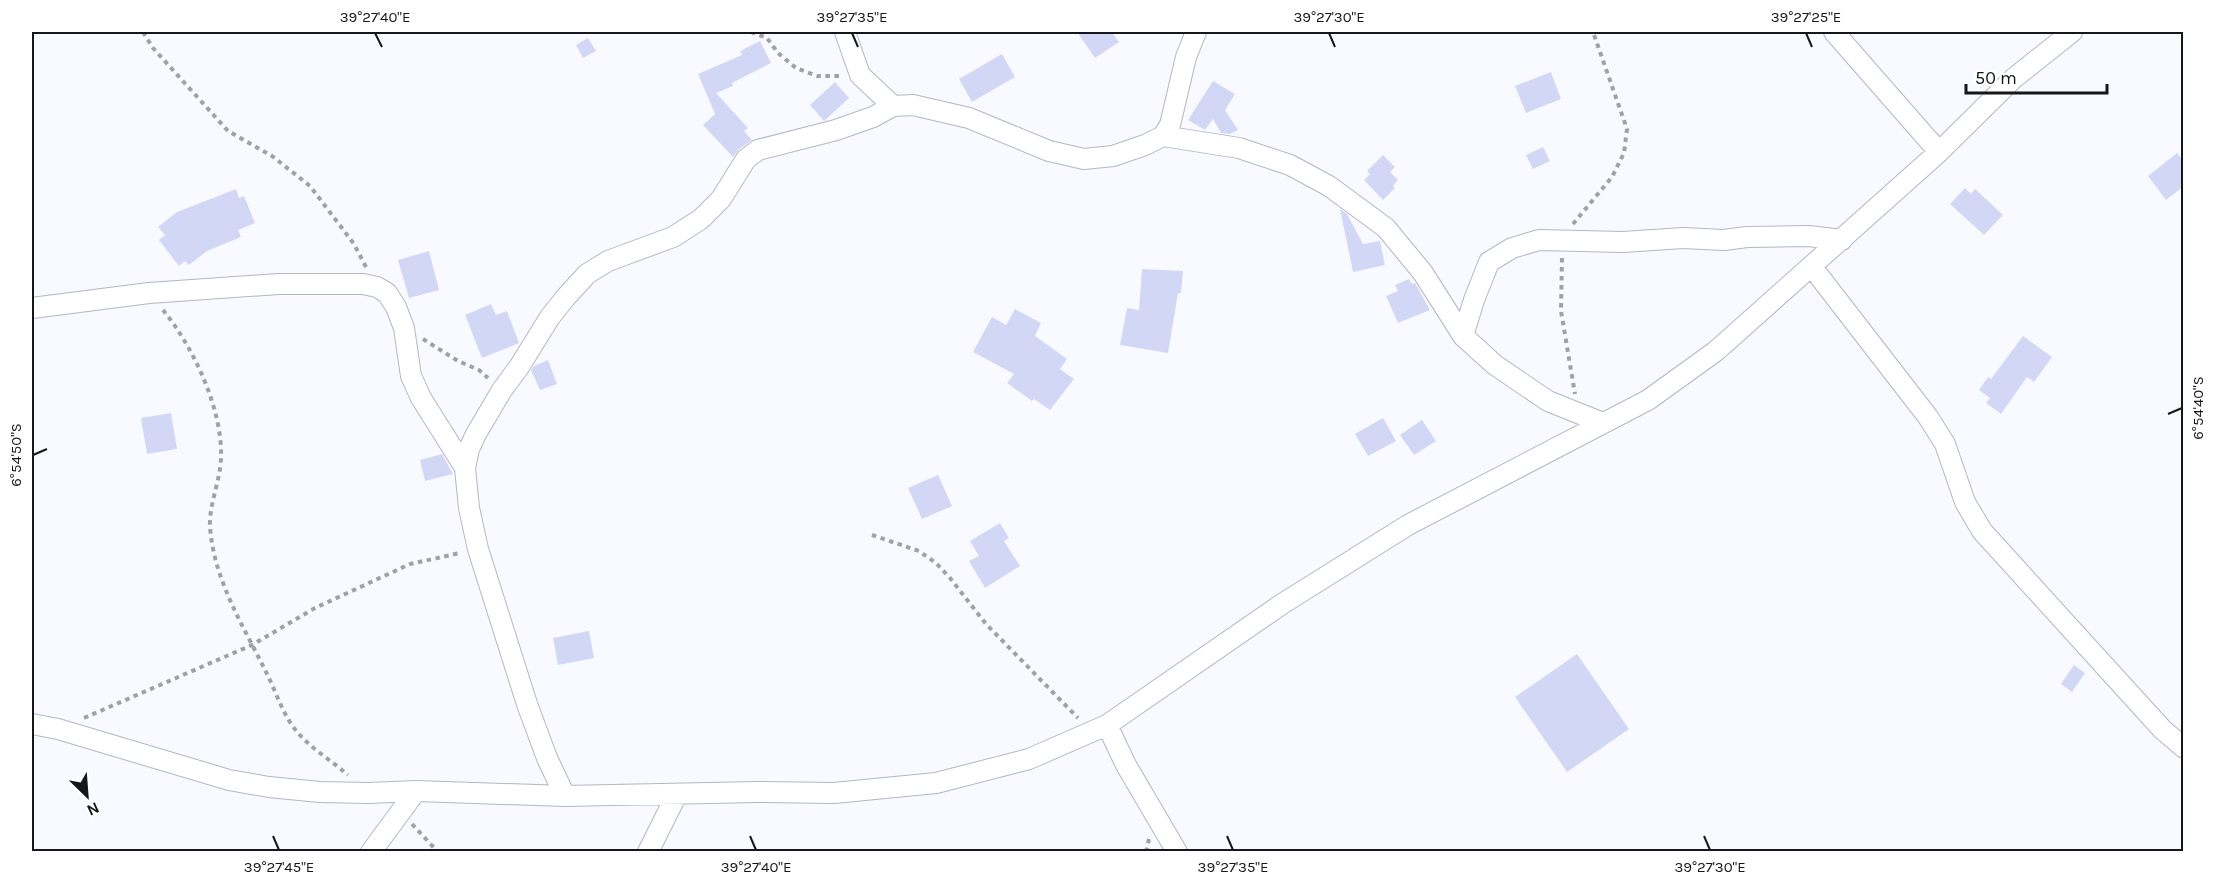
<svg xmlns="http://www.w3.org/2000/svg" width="2215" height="883" font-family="Karla,sans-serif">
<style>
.building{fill:#d3d7f6}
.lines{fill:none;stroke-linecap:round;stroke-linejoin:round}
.minor-casing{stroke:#b4b6c1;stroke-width:22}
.path{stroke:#a0a1a6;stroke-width:4;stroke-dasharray:4.5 4.5;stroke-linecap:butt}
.minor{stroke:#fff;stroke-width:20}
.ticks{fill:none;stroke:#16171b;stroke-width:2}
.neatline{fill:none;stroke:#16171b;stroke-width:2}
.ticks-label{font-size:15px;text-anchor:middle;fill:#16171b}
</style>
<rect width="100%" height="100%" fill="#f9faff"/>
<!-- building -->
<path class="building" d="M1077,32h35l7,10 -24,16z
M588,38l8,13 -13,7 -7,-13z
M760,41l11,22 -39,20 1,3 -17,7 32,35 -4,3 8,9 -13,9 -6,8 -30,-32 12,-11 -17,-40 44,-19 -2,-4z
M1002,54l13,23 -43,25 -13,-23z
M1551,72l10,27 -35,14 -11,-27z
M1213,81l22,13 -10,16 13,20 -8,4 -9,-1 -8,-14 -8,11 -17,-10z
M835,82l14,16 -25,23 -14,-16z
M1543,147l7,14 -17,8 -7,-14z
M2177,153l7,9v24l-18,14 -18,-24z
M1383,155l12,12 -5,5 8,8 -5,6 2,2 -12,12 -19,-20 6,-6 -3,-3z
M1965,188l6,6 4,-5 28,26 -19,20 -34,-31z
M236,189l3,9 5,-2 11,27 -17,7 3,7 -34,14 -18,14 -4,-4 -6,5 -20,-26 6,-5 -7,-8 19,-15z
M1340,209l7,5 16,30 17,-3 5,24 -32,7z
M429,251l10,39 -30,8 -11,-38z
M1142,269l41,2 -2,22h-3l-10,60 -48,-8 7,-37 12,2z
M1409,279l3,5 3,-1 15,27 -32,13 -12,-27 12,-5 -3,-6z
M491,304l5,11 11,-4 12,32 -37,15 -17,-43z
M1015,309l26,14 -6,13 32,23 -7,10 14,10 -24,31 -16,-11 -2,2 -25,-18 7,-9 -41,-22 19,-35 14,8z
M2023,336l29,21 -18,25 -7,-5 -26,37 -15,-11 4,-5 -11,-8 9,-13 3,2z
M548,360l9,24 -17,6 -9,-20 3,-4z
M171,413l6,36 -30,5 -6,-36z
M1383,418l13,23 -28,15 -13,-22z
M1422,420l14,21 -22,14 -14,-20z
M442,454l11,20 -28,7 -5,-21z
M938,475l14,31 -30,13 -14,-31z
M1000,523l9,15 -5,3 16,25 -35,22 -16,-27 10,-5 -9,-15z
M589,631l5,27 -36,7 -5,-27z
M1577,654l52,75 -62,43 -52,-75z
M2074,665l11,8 -13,19 -11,-8z"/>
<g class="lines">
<!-- minor casing -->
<g class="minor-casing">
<path id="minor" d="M845,32l15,43 33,31
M1834,32l105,120
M1163,136l76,12 51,17 39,21 57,42 37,45 40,63 32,29 53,36 55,22
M1812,267l116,150 17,27 20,58 17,29 180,198 22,19
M32,308l117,-15 130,-9h84l14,3 10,6 9,14 8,21 7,48 10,22 44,70 4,40 9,41 49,155 20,54 18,38
M1463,336l11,-36 15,-38 23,-14 27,-8 84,2 60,-4 41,2 23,-3 62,-1 33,4
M465,468l4,-19 7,-15 26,-44 17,-23 31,-50 16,-20 21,-23 21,-13 65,-24 28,-18 20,-20 25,-40 12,-9 78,-20 37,-13 20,-11 20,-1 56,13 80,33 35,8 29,-3 32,-11 18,-9 7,-11 16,-68 10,-25
M32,724l26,5 171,51 40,7 51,5 48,1 48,-2 149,5 192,-4 77,1 102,-10 93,-24 78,-34 175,-121 126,-79 240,-125 68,-49 223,-199 75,-74 58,-46
M1107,725l19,40 51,87
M371,852l45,-61
M648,852l29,-58"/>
</g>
<!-- path -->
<path class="path" d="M143,32l10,16 75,83 44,25 38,30 44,58 12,23
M751,32l16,6 11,15 18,15 21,8h25
M1573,224l39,-47 12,-24 3,-24 -34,-97
M1562,258l-1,53 14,83
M163,310c31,38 60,100 58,149 -1,23 -12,45 -11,68 4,54 34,100 57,147 10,20 17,44 32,60 14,16 33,27 49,41
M423,339l35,22 21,9 9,8
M872,535l47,16 17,12 14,15 36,46 92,94
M84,718l168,-73 63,-37 95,-44 50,-11
M412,824l26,28
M1146,852l3,-13"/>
<!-- minor -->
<use href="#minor" class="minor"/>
</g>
<!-- ticks -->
<path class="ticks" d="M375,33l7,14M852,33l6,14M1329,33l6,14M1806,33l6,14M2168,414l14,-6M33,455l14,-6M273,836l6,14M750,836l6,14M1227,836l6,14M1704,836l6,14"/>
<!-- border -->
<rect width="2215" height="883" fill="none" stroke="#ffffff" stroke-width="66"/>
<!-- north arrow -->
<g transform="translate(87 796) rotate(155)" stroke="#ffffff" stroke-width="4.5" paint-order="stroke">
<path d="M0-4.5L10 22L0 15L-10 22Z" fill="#16171b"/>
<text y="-9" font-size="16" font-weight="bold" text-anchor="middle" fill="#16171b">N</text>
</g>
<!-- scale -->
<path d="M1966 84v9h141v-9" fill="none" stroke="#16171b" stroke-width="3"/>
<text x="1975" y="84" font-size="18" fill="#16171b" stroke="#ffffff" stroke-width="4.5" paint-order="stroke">50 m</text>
<rect x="33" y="33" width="2149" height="817" class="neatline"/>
<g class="ticks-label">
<text x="375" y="22">39°27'40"E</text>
<text x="852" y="22">39°27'35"E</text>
<text x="1329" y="22">39°27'30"E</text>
<text x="1806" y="22">39°27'25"E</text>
<text transform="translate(2198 408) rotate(-90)" y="5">6°54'40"S</text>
<text transform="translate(16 455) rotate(-90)" y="5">6°54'50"S</text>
<text x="279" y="872">39°27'45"E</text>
<text x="756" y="872">39°27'40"E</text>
<text x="1233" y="872">39°27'35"E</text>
<text x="1710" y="872">39°27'30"E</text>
</g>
</svg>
